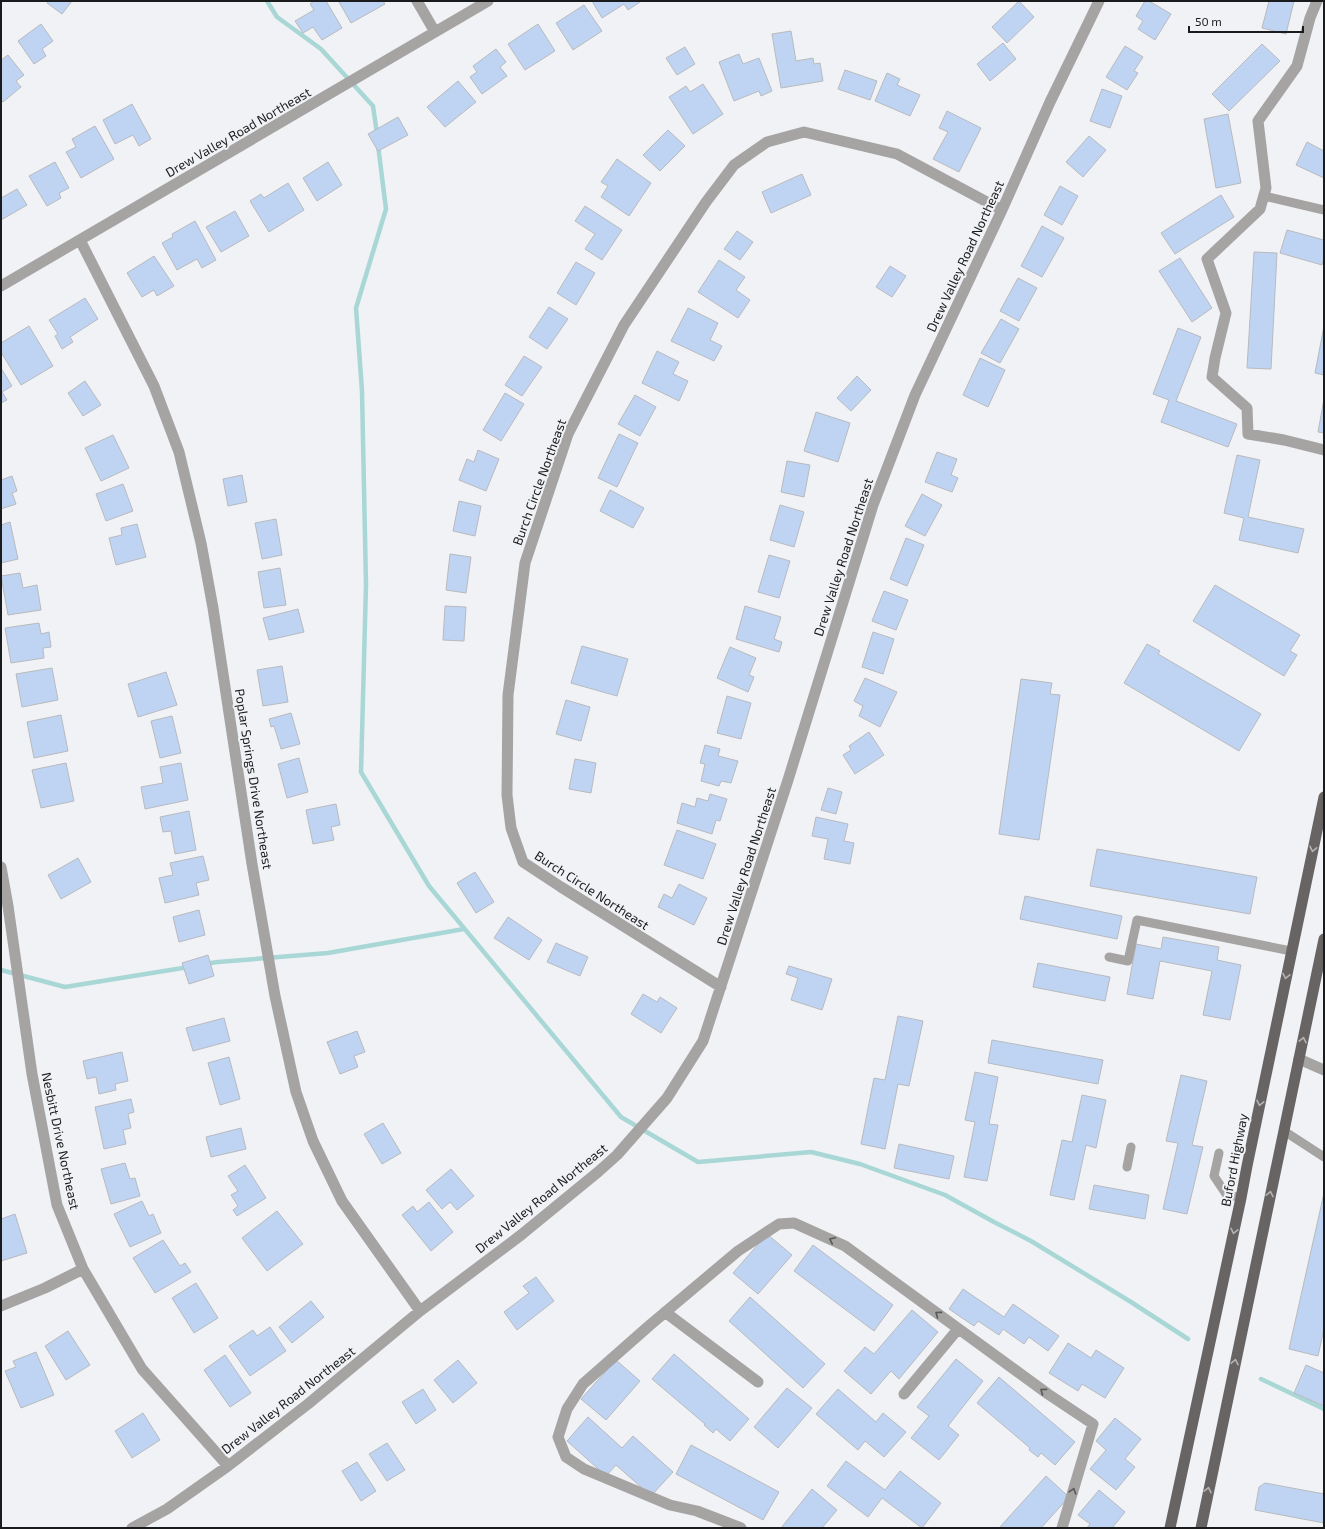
<svg xmlns="http://www.w3.org/2000/svg" width="1325" height="1529" font-family="'Exo 2',sans-serif">
<style>
.lines{fill:none;stroke-linecap:round;stroke-linejoin:round}
.stream{stroke:#a8d7d6;stroke-width:4.5}
.building{fill:#bfd4f3;stroke:#b8babe}
.service{stroke:#a6a4a3;stroke-width:9}
.minor{stroke:#a6a4a3;stroke-width:11}
.primary{stroke:#686463;stroke-width:11}
.oneway{stroke:#b3b2b4}
.oneway2{stroke:#595959}
.labels{text-anchor:middle;dominant-baseline:central;stroke-width:4;stroke-linejoin:round;paint-order:stroke}
.street-label{font-size:13px;fill:#1a1b1c;stroke:#f0f2f6}
</style>
<rect width="100%" height="100%" fill="#f0f2f6"/>
<g class="lines">
<!-- stream -->
<path class="stream" d="M267,1l10,16 44,32 52,57 4,28
M378,145l8,64 -30,99 6,83 4,194 -5,187 68,114 192,231 77,45 113,-10 49,12 85,31 49,27 37,19 100,61 57,37
M204,964l14,-2 110,-9 136,-24
M1,970l64,17 124,-20
M1261,1379l63,30"/>
</g>
<!-- building -->
<path class="building" d="M48,1h24l-10,13 -15,-11z
M314,1h12l16,27 -20,12 -9,-13 -10,6 -8,-12 19,-11 -4,-6z
M342,1h41l2,3 -34,19 -12,-21z
M592,1h48v1l-12,8 -4,-6 -22,14z
M1019,1l15,16 -27,26 -15,-16z
M1145,1h4l22,13 -16,26 -17,-11 5,-8 -7,-5z
M1269,1h25l-8,33 -24,-6z
M584,5l18,26 -29,19 -17,-27z
M41,24l12,17 -11,8 4,7 -12,8 -16,-23z
M538,24l17,27 -30,19 -17,-26z
M791,31l5,30 17,-3 1,6 6,-1 3,18 -42,7 -9,-54z
M1003,43l13,16 -26,22 -13,-17z
M1262,44l18,17 -51,50 -17,-17z
M1125,46l18,11 -9,14 4,2 -11,17 -21,-13z
M685,47l10,17 -18,11 -11,-17z
M496,49l10,13 -6,5 7,9 -25,18 -12,-17 7,-5 -4,-6z
M739,54l4,10 16,-6 13,33 -11,5 -2,-5 -25,10 -15,-39z
M8,55l16,20 -8,6 5,6 -18,15 -2,-2v-40z
M845,70l32,11 -7,19 -32,-11z
M887,73l13,6 -3,6 23,10 -10,21 -35,-15z
M458,81l18,21 -31,25 -18,-20z
M703,84l20,30 -30,20 -24,-37 17,-11 4,6z
M1102,89l20,7 -12,32 -20,-7z
M132,104l19,35 -12,7 -6,-11 -18,9 -12,-24z
M947,111l34,17 -22,44 -26,-13 15,-27 -9,-4z
M1228,114l13,69 -25,5 -12,-69z
M398,117l10,18 -30,16 -10,-17z
M95,126l19,33 -33,19 -15,-26 10,-5 -4,-8z
M668,130l17,16 -25,25 -17,-16z
M1089,136l17,14 -23,27 -17,-15z
M1307,142l17,9v27l-28,-13z
M617,159l34,24 -22,33 -28,-19 7,-11 -7,-4z
M55,162l14,26 -10,5 2,5 -14,8 -18,-30z
M328,162l14,23 -25,16 -14,-23z
M802,174l9,21 -40,18 -9,-21z
M288,183l16,27 -35,22 -19,-31 11,-7 3,4z
M1060,186l18,10 -16,29 -18,-10z
M17,189l10,16 -26,15v-22z
M1221,195l13,22 -59,37 -14,-21z
M585,206l37,24 -20,30 -17,-11 10,-15 -20,-13z
M235,211l14,25 -28,16 -15,-25z
M195,221l21,39 -14,8 -5,-9 -20,11 -15,-27 11,-6 -1,-3z
M1042,226l22,12 -22,39 -21,-11z
M1287,230l37,10v18l-2,7 -42,-12z
M737,231l16,11 -13,18 -16,-11z
M1254,252l23,1 -6,116 -24,-1z
M154,256l20,30 -17,10 -3,-6 -12,7 -15,-24z
M1180,258l32,50 -20,14 -33,-51z
M719,260l26,17 -9,13 14,10 -12,18 -40,-26z
M576,262l19,11 -19,32 -19,-12z
M890,266l16,10 -14,21 -16,-10z
M1018,278l19,10 -18,33 -19,-10z
M85,298l13,21 -28,18 3,5 -11,7 -7,-13 3,-2 -9,-14z
M549,307l19,12 -21,30 -18,-12z
M688,308l30,15 -8,17 12,6 -8,15 -43,-20z
M1001,319l18,10 -19,34 -19,-10z
M29,326l24,40 -32,19 -20,-33v-9z
M1324,326v49l-9,-2z
M1178,328l23,9 -25,64 61,23 -9,23 -67,-25 8,-22 -16,-6z
M657,351l22,11 -6,12 15,7 -9,20 -37,-18z
M524,356l18,11 -20,29 -17,-11z
M980,358l25,12 -17,37 -25,-12z
M1,368l11,18 -10,6 5,8 -6,3z
M857,376l14,14 -20,21 -14,-13z
M85,381l16,24 -18,11 -15,-23z
M505,393l19,11 -23,37 -18,-11z
M635,395l21,12 -16,29 -22,-12z
M1324,399v34l-6,-1z
M816,412l34,11 -12,39 -34,-11z
M619,434l19,9 -21,44 -19,-9z
M113,435l16,33 -28,13 -16,-33z
M478,450l21,9 -13,32 -27,-11 8,-21 7,3z
M937,452l20,7 -6,16 7,3 -6,14 -27,-10z
M1237,455l23,5 -12,57 56,12 -6,24 -59,-13 5,-22 -20,-5z
M787,461l23,4 -6,32 -23,-5z
M242,475l5,27 -19,4 -5,-27z
M12,476l5,15 -5,2 4,11 -15,5v-29z
M123,484l10,27 -27,10 -10,-27z
M610,490l34,18 -11,20 -33,-17z
M922,494l20,11 -17,31 -20,-10z
M459,501l22,5 -6,30 -22,-5z
M780,505l24,7 -10,35 -24,-7z
M276,519l6,36 -20,4 -7,-36z
M10,522l8,37 -17,4v-38z
M137,524l9,33 -30,8 -7,-27 13,-3 -1,-7z
M906,538l18,7 -17,41 -17,-7z
M450,554l21,3 -5,36 -20,-3z
M769,555l21,6 -11,37 -21,-6z
M280,568l6,37 -22,3 -6,-36z
M20,573l3,15 14,-3 4,25 -33,5 -7,-39z
M1215,585l85,50 -10,16 7,4 -13,21 -91,-55z
M884,591l24,9 -12,30 -24,-9z
M445,606l21,1 -2,34 -21,-1z
M745,606l36,11 -7,22 8,3 -3,10 -43,-13z
M298,609l6,23 -35,8 -6,-22z
M39,623l2,11 8,-2 2,15 -8,1 1,10 -33,5 -6,-35z
M873,632l21,7 -11,35 -21,-7z
M1147,644l13,7 -2,3 103,60 -22,37 -115,-68z
M582,646l46,13 -11,37 -46,-13z
M730,647l26,11 -7,17 5,2 -6,15 -31,-14z
M282,666l6,36 -25,4 -6,-36z
M52,668l6,32 -36,7 -6,-33z
M166,672l11,33 -39,12 -10,-33z
M865,678l32,14 -17,35 -21,-11 4,-10 -9,-5z
M1021,679l31,4 -2,11 10,1 -21,145 -40,-6z
M727,696l24,7 -10,36 -24,-6z
M566,700l24,7 -9,34 -25,-7z
M291,713l9,31 -19,5 -7,-23 -3,1 -2,-8z
M61,715l7,36 -34,7 -7,-36z
M172,716l9,37 -21,5 -9,-37z
M869,732l15,23 -29,19 -12,-19 8,-5 -2,-4z
M705,745l15,4 -2,7 20,5 -7,22 -10,-2 -2,5 -18,-5 4,-17 -5,-1z
M299,758l9,34 -21,6 -9,-34z
M575,759l21,4 -5,30 -22,-4z
M66,763l8,38 -33,7 -9,-38z
M181,763l7,37 -43,9 -4,-22 22,-4 -3,-16z
M828,788l14,4 -6,22 -15,-4z
M710,794l17,5 -7,22 -4,-1 -4,14 -35,-11 5,-20 13,4 2,-9 11,3z
M336,804l4,21 -9,2 3,13 -21,4 -7,-34z
M189,811l7,39 -21,4 -4,-23 -8,1 -3,-15z
M816,817l32,7 -4,17 10,2 -4,21 -26,-5 4,-20 -16,-3z
M677,830l39,14 -13,35 -39,-14z
M1097,849l160,28 -7,37 -160,-28z
M203,856l6,24 -13,3 3,12 -34,8 -6,-25 14,-3 -3,-12z
M78,858l13,24 -30,17 -13,-24z
M475,872l19,30 -18,11 -19,-30z
M679,884l28,14 -13,27 -36,-18 6,-13 8,4z
M1025,896l97,20 -5,23 -97,-20z
M199,910l6,25 -26,7 -6,-25z
M508,917l34,23 -13,20 -35,-22z
M1163,937l56,10 -2,13 24,5 -11,55 -27,-5 9,-44 -52,-10 -7,38 -26,-5 9,-50 25,5z
M556,943l32,14 -8,19 -33,-14z
M208,955l6,21 -25,8 -7,-21z
M1038,963l72,14 -5,24 -72,-14z
M789,966l43,13 -10,31 -31,-10 7,-22 -12,-4z
M643,994l14,8 3,-5 17,11 -16,25 -30,-19z
M898,1016l25,5 -14,65 -11,-2 -13,65 -24,-5 13,-66 11,2z
M224,1018l6,23 -37,10 -7,-23z
M357,1031l8,21 -11,4 4,11 -18,7 -13,-32z
M992,1040l111,20 -5,24 -110,-21z
M122,1052l6,29 -13,3 1,6 -17,4 -3,-17 -9,2 -4,-18z
M229,1057l11,42 -20,6 -12,-42z
M975,1072l23,5 -9,47 9,1 -11,56 -23,-4 11,-55 -10,-2z
M1181,1075l26,6 -15,64 11,2 -16,67 -24,-5 15,-66 -12,-2z
M1082,1095l24,5 -10,48 -10,-3 -12,55 -24,-5 12,-55 10,2z
M131,1099l3,13 -6,2 3,14 -8,2 3,14 -22,5 -9,-42z
M383,1123l18,30 -19,11 -18,-30z
M241,1128l5,21 -35,8 -5,-20z
M899,1144l55,12 -5,23 -55,-11z
M125,1163l5,16 5,-1 5,18 -29,8 -10,-35z
M245,1165l21,33 -29,18 -4,-6 5,-4 -7,-11 7,-4 -10,-15z
M451,1169l23,27 -17,14 -7,-8 -8,7 -16,-19z
M1094,1185l55,10 -4,24 -56,-10z
M1324,1193v136l-6,27 -29,-7z
M142,1201l7,15 4,-2 8,19 -31,14 -16,-33z
M429,1202l24,30 -22,19 -29,-36 11,-9 4,6z
M277,1211l26,33 -36,27 -25,-33z
M15,1214l12,39 -26,8v-42z
M767,1234l25,21 -34,39 -25,-21z
M163,1240l17,26 5,-3 6,9 -36,21 -22,-35z
M813,1245l80,60 -19,26 -80,-60z
M536,1277l18,24 -37,29 -13,-18 25,-19 -6,-7z
M196,1283l22,35 -24,15 -22,-35z
M963,1289l41,28 9,-13 46,32 -11,15 -19,-14 -5,7 -21,-15 -4,6 -21,-14 -4,5 -25,-17z
M750,1297l75,67 -22,24 -74,-67z
M311,1301l13,16 -32,26 -13,-16z
M912,1310l26,22 -39,47 -8,-8 -20,23 -27,-23 21,-24 9,7z
M270,1327l16,24 -36,25 -21,-30 24,-16 4,6z
M68,1331l22,34 -24,15 -21,-34z
M1068,1343l23,15 5,-8 28,18 -19,30 -23,-14 -4,7 -29,-18z
M36,1352l18,43 -33,13 -16,-37 11,-4 -3,-6z
M674,1354l75,65 -19,22 -14,-12 -3,4 -9,-8 1,-1 -53,-45z
M225,1355l26,38 -21,14 -26,-37z
M956,1359l27,22 -35,45 11,9 -20,25 -28,-22 18,-22 -12,-9z
M458,1360l19,23 -24,20 -19,-23z
M616,1360l24,21 -34,39 -25,-21z
M1306,1365l18,8v33l-30,-13z
M999,1377l76,65 -20,23 -14,-12 -3,4 -9,-7 1,-2 -53,-45z
M787,1388l25,20 -34,40 -24,-21z
M423,1389l13,21 -20,14 -14,-22z
M838,1389l38,33 7,-9 23,19 -22,25 -19,-16 -7,9 -42,-36z
M143,1413l17,27 -28,18 -17,-27z
M588,1417l34,31 11,-12 40,36 -22,24 -35,-31 -10,11 -39,-35z
M1115,1418l26,21 -16,20 10,8 -19,23 -26,-21 16,-19 -10,-9z
M387,1443l18,27 -18,11 -18,-27z
M691,1445l88,47 -16,28 -87,-46z
M846,1461l39,29 15,-19 41,32 -19,25 -40,-30 -14,19 -41,-31z
M357,1462l19,29 -15,10 -19,-30z
M1046,1476l23,21 -28,31h-42z
M1265,1483l59,11v29l-69,-13 4,-23z
M812,1489l25,21 -15,18h-41z
M1099,1490l26,22 -13,16h-25l3,-4 -12,-9z"/>
<g class="lines">
<!-- service -->
<path class="service" d="M1264,196l60,14
M1109,957l19,4 9,-41 154,31
M1284,1131l40,26
M1219,1153l-5,23 12,18 15,4
M1127,1167l4,-20"/>
<!-- minor -->
<path class="minor" d="M417,1l18,31
M1317,1l-7,17 -13,48 -39,55 8,67 -6,21 -53,50 19,54 -11,45 -3,19 35,31 1,26 36,6 40,10
M80,240l74,146 25,66 22,91 12,65 39,256 23,132 21,96 17,49 29,60 78,110
M1,286l487,-285
M1,867l7,39 24,168 25,131 26,64 59,100 86,97
M721,987l-160,-100 -38,-25 -12,-34 -4,-33 1,-100 17,-132 43,-129 56,-109 82,-123 28,-37 33,-23 37,-10 93,22 105,56
M1299,1059l25,11
M1,1306l44,-18 38,-19
M665,1312l93,70
M904,1394l54,-65
M132,1528l35,-19 61,-43 80,-62 112,-93 101,-76 77,-63 19,-17 50,-57 36,-57 85,-261 85,-275 42,-110 87,-185 48,-108 49,-101
M741,1528l-44,-17 -27,-6 -86,-36 -18,-12 -8,-20 9,-28 16,-25 67,-59 88,-74 41,-27 15,-1 51,23 203,148 45,30 -31,104"/>
<!-- primary -->
<path class="primary" d="M1170,1528l71,-330 6,-32 77,-369
M1201,1528l123,-589"/>
</g>
<!-- one-way arrows -->
<defs><path id="oneway-chevron" d="M-2-3.5L2.5 0L-2 3.5" fill="none" stroke-width="1.6" stroke-linecap="round" stroke-linejoin="round"/></defs>
<g class="oneway">
<use href="#oneway-chevron" transform="translate(1313 849) rotate(102)"/>
<use href="#oneway-chevron" transform="translate(1286 976) rotate(102)"/>
<use href="#oneway-chevron" transform="translate(1303 1040) rotate(-78)"/>
<use href="#oneway-chevron" transform="translate(1260 1103) rotate(102)"/>
<use href="#oneway-chevron" transform="translate(1270 1194) rotate(-78)"/>
<use href="#oneway-chevron" transform="translate(1234 1231) rotate(102)"/>
<use href="#oneway-chevron" transform="translate(1235 1362) rotate(-78)"/>
<use href="#oneway-chevron" transform="translate(1208 1490) rotate(-78)"/>
</g>
<g class="oneway2">
<use href="#oneway-chevron" transform="translate(832 1240) rotate(-155)"/>
<use href="#oneway-chevron" transform="translate(938 1314) rotate(-144)"/>
<use href="#oneway-chevron" transform="translate(1043 1391) rotate(-144)"/>
<use href="#oneway-chevron" transform="translate(1073 1491) rotate(-73)"/>
</g>
<g class="labels">
<!-- street labels -->
<g class="street-label">
<text transform="translate(238 132) rotate(-30)">Drew Valley Road Northeast</text>
<text transform="translate(965 256) rotate(-65)">Drew Valley Road Northeast</text>
<text transform="translate(539 482) rotate(-70)">Burch Circle Northeast</text>
<text transform="translate(843 557) rotate(-72)">Drew Valley Road Northeast</text>
<text transform="translate(254 779) rotate(81)">Poplar Springs Drive Northeast</text>
<text transform="translate(746 866) rotate(-72)">Drew Valley Road Northeast</text>
<text transform="translate(592 890) rotate(33)">Burch Circle Northeast</text>
<text transform="translate(61 1141) rotate(78)">Nesbitt Drive Northeast</text>
<text transform="translate(1234 1160) rotate(-79)">Buford Highway</text>
<text transform="translate(541 1198) rotate(-39)">Drew Valley Road Northeast</text>
<text transform="translate(288 1400) rotate(-38)">Drew Valley Road Northeast</text>
</g>
</g>
<!-- border -->
<rect width="1325" height="1529" fill="none" stroke="#1a1b1c" stroke-width="4"/>
<!-- scale -->
<path d="M1189 26v6h114v-6" fill="none" stroke="#1a1b1c" stroke-width="2"/>
<text x="1195" y="26" font-size="12" fill="#1a1b1c" stroke="#f0f2f6" stroke-width="3" paint-order="stroke">50 m</text>
</svg>
